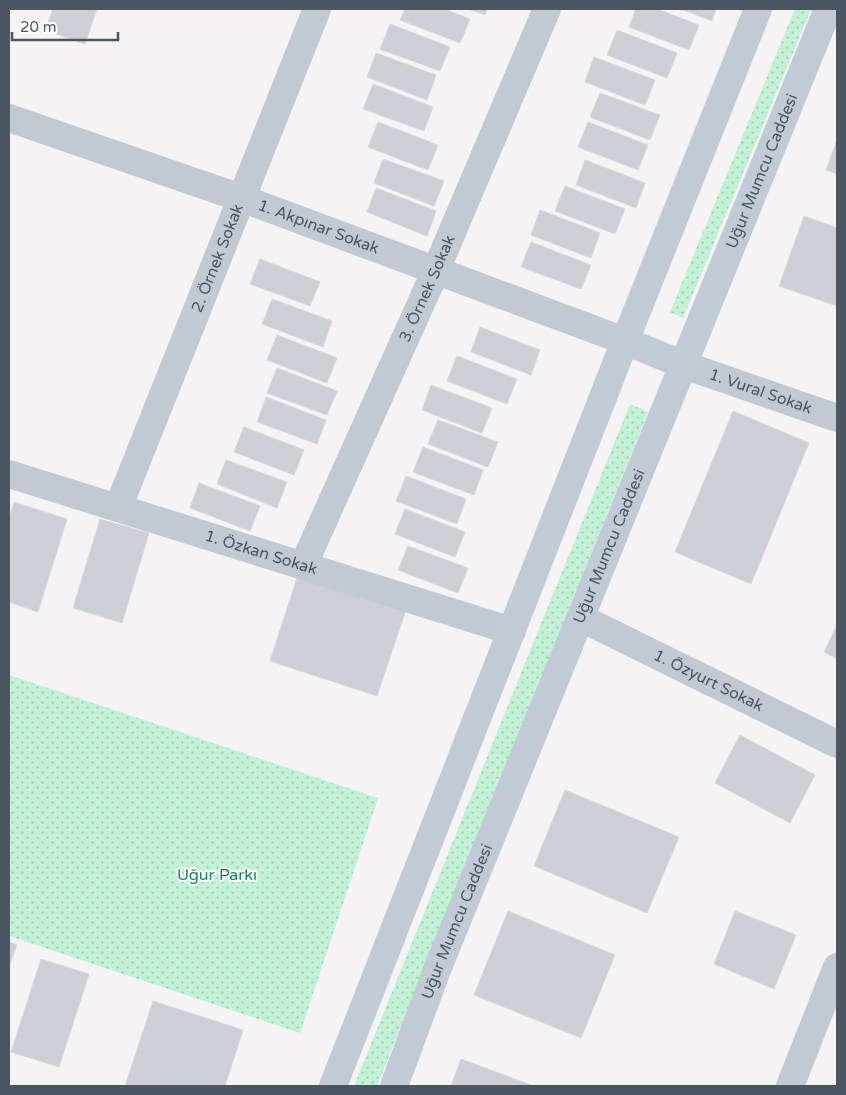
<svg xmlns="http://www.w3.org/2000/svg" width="846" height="1095" font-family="'Varela Round',sans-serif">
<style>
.green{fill:url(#green-dots)}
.building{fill:#cdcfd5;stroke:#d7d9de}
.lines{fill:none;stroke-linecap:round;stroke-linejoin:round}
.street{stroke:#c1cad2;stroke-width:28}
.secondary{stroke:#c1cbd6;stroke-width:28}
.labels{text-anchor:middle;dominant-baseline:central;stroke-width:4;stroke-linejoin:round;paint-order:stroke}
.street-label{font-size:16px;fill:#4a5661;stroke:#fff}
.park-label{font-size:16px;fill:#17864f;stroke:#fff}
</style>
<defs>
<pattern id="green-dots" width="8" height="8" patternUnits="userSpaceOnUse" patternTransform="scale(1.25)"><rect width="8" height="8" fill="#c3f1d5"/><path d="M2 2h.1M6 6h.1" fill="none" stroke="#a0c6b0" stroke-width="1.8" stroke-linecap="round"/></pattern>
</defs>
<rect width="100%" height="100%" fill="#f5f3f3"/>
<!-- green -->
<path class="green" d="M795,9h16l-128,309 -13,-6z
M630,404l18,8 -271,674h-23z
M9,675l369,123 -78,235 -291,-97z"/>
<!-- building -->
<path class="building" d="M53,9h44l-12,35 -40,-14z
M405,9h39l26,10 -10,24 -60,-23z
M468,9h19l-2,6z
M636,9h21l42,16 -10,25 -60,-23z
M681,9h35l-4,12z
M390,24l60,23 -10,24 -60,-22z
M617,30l60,23 -10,25 -60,-23z
M376,53l60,22 -9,25 -60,-23z
M594,57l61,23 -10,25 -60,-23z
M373,84l60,23 -9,24 -61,-22z
M600,93l60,22 -10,25 -60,-23z
M378,122l60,23 -10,25 -60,-23z
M588,122l60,23 -10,25 -60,-23z
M837,140v34l-11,-4z
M383,159l61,22 -10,25 -60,-23z
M585,160l60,23 -9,25 -60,-23z
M565,186l60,23 -10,25 -60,-23z
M376,188l60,23 -9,25 -60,-24z
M540,210l60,23 -9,25 -60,-23z
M804,216l33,12v78l-58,-20z
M531,242l60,23 -10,24 -60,-22z
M260,259l60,23 -10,24 -60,-22z
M272,299l60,22 -9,26 -61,-23z
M480,327l60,23 -9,25 -60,-23z
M277,335l60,23 -10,25 -60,-23z
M457,356l60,23 -10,25 -60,-23z
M277,368l60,23 -10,24 -60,-22z
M431,385l61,23 -10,25 -60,-23z
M266,397l60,23 -9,24 -60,-22z
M733,411l76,32 -58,141 -76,-32z
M438,420l60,22 -10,25 -60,-23z
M244,427l60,23 -10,25 -60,-23z
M423,447l60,23 -9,25 -61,-23z
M226,460l61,22 -10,26 -60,-24z
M406,476l60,23 -9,25 -61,-23z
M199,483l61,23 -10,25 -60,-23z
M14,502l53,17 -29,93 -29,-10v-83z
M405,509l60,23 -10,25 -60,-23z
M100,519l49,14 -27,90 -49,-15z
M408,546l60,22 -10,25 -60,-23z
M299,572l108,35 -30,89 -107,-35z
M837,625v34l-13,-7z
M740,735l75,40 -25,48 -75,-40z
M565,790l114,47 -32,76 -113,-47z
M508,911l107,44 -34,83 -107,-43z
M735,911l61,24 -22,54 -60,-25z
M9,942l8,3 -8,22z
M41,959l48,15 -30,93 -48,-15z
M153,1001l90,29 -18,56h-100z
M461,1059l73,27h-83z"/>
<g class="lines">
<!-- street -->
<g class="street">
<path id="s1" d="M9,118l232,80 384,143"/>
<path id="s2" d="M684,365l153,53"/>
<path id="s3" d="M9,474l503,157"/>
<path id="s4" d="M118,508l199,-499"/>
<path id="s5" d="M303,566l133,-296 111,-261"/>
<path id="s6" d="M581,618l256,126"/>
<path d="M790,1086l47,-119"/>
</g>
<!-- secondary -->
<g class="secondary">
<path d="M625,341l59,24"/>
<path d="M333,1086l292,-745 133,-332"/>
<path id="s7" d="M394,1086l43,-116 391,-961"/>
</g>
</g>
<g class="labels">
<!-- street labels -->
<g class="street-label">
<text stroke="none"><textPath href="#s7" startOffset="986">Uğur Mumcu Caddesi</textPath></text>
<text stroke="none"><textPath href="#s1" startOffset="328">1. Akpınar Sokak</textPath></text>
<text stroke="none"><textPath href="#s4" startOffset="269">2. Örnek Sokak</textPath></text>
<text stroke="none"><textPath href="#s5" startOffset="304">3. Örnek Sokak</textPath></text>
<text stroke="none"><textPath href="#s2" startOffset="81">1. Vural Sokak</textPath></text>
<text stroke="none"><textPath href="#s7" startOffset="581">Uğur Mumcu Caddesi</textPath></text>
<text stroke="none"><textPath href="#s3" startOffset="264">1. Özkan Sokak</textPath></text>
<text stroke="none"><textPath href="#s6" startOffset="142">1. Özyurt Sokak</textPath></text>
<text stroke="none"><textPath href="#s7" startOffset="176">Uğur Mumcu Caddesi</textPath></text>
</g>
<!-- park labels -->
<g class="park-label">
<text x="217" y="875">Uğur Parkı</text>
</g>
</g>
<!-- border -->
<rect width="846" height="1095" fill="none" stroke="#4a5661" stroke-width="20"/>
<!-- scale -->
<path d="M12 32v8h106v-8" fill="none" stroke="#4a5661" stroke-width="2.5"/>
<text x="20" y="32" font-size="15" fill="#4a5661" stroke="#ffffff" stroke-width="4" paint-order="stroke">20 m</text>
</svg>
